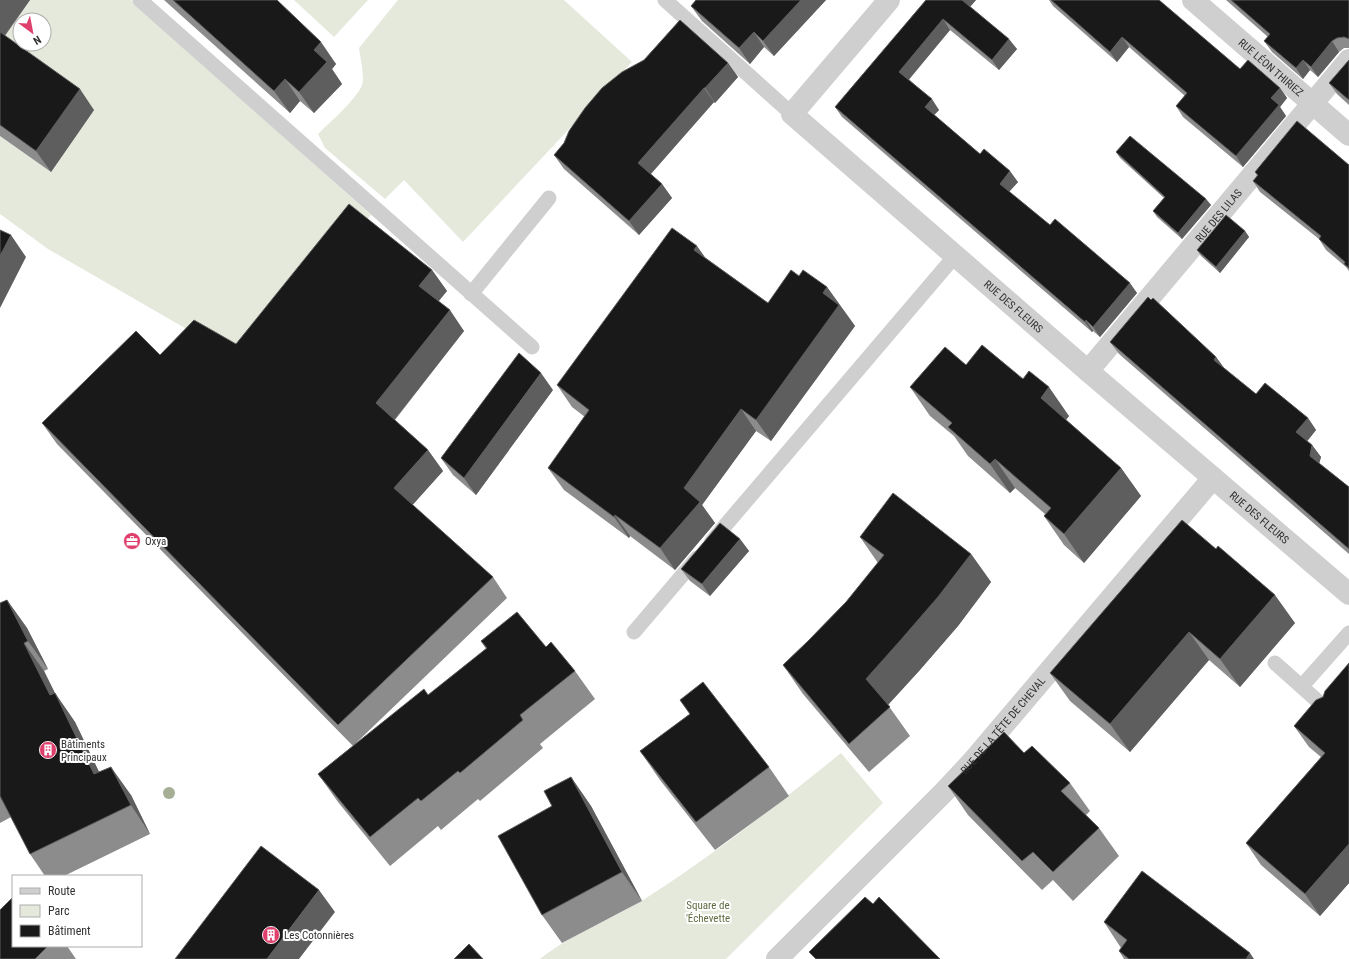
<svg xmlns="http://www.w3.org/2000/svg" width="1349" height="959" font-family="'Roboto Condensed',sans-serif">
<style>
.green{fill:#e5e9dc;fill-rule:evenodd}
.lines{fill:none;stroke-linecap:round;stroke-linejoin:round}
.service{stroke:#cfcfcf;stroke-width:15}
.minor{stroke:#cfcfcf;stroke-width:22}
.tree{fill:#a6af96}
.wall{fill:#8c8c8c}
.shaded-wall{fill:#5e5e5e}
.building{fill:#191919;stroke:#5e5e5e}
.labels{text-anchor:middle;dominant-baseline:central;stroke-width:4;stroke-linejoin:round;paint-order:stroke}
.street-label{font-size:11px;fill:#323232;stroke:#fff}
.poi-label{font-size:11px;fill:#323232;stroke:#fff;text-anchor:start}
.park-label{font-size:11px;fill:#5e6d41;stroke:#fff}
</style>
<rect width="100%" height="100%" fill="#fff"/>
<!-- green -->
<path class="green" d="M30,0h101l240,215 -96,120 -33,26 -194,-112 -48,-35v-78l51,36 -51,-130zM20,20h24v24h-24z
M294,0h74l-34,37z
M398,0h166l68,62 -169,180 -59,-62 -19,19 -60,-51 -7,-14c12,-12 38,-34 44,-49 3,-8 -2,-28 -3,-37z
M841,753l42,50 -157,156h-186c31,-25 69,-38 103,-59 69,-44 134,-95 198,-147z"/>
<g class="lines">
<!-- service -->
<path class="service" d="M140,0l392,347
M665,0l127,114
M471,294l78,-96
M712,541l243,-285
M634,632l63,-74
M1275,663l56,50
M1302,686l47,-53"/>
<!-- minor -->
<g class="minor">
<path id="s1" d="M889,0l-97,114 296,257 261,223"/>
<path id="s2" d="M1193,0l156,135"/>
<path id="s3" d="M1088,371l261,-311"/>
<path id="s4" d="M777,959l167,-167 28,-30 241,-284"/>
</g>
</g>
<!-- trees -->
<circle class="tree" cx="169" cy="793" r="6"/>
<!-- wall -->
<path class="wall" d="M0,0h30l-25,36 89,74 -43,62 -51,-36z
M164,0h113l59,64 -4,5 10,15 -28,29 -14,-12 -10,12z
M826,0l-52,56 -10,-9 -14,17 -48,-43 -11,-15z
M926,0h50l-6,7 47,42 -18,21 -49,-40 -41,49 30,31 -5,5 46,39 38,28 -9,10 41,33 87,68 -37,44 -7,-6 -1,1 -250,-215 -7,-10z
M1049,0h110l81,69 40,19 7,10 -7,9 6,9 -43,51 -60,-50 -7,-11 9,-10 -56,-49 -12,15 -64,-56z
M1226,0h123v48h-5l-5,4 -21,25 -8,-7 -7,9 -31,-27 -8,-11 4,-4z
M1349,60v45l-12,-11 -8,-11z
M728,63l10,14 -23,26 -1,-1 -63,72 11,10 10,14 -33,37 -75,-66 -10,-14z
M1116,152l90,47 5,6 -29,34 -25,-22 -4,-6 11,-13 -44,-40z
M1349,165v106l-3,-4 -20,-17 -7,-11 -59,-47 -7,-11 4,-5 -2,-4z
M1245,231l4,6 -29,36 -19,-17 -4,-6z
M706,258l62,45 31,-27 28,11 28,39 -84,115 -15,-10 -54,74 13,18 -40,47 -45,-34 -1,2 -65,-48 -16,-22 37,-51 -13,-10 -15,-22z
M432,270l15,21 -9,10 26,30 -69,89 33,30 15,21 -31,34 81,72 14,21 -151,145 72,-48 58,-46 -5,-8 65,6 29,24 20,28 -55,45 3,4 -63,53 -2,-2 -37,31 -3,-4 -48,40 -52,-64 -20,-28 35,-28 -296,-302 -15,-21 118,-68 76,-11z
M1110,342l106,15 7,10 33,27 52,24 8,12 -9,11 5,4 9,12 -2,6 30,24v67l-230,-200z
M966,365l57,14 46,37 -3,4 55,48 20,28 -57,67 -20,-18 -20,-29 1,-2 -30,-26 -5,5 -42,-37 -14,-20 -24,-20 -20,-29z
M553,390l-77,105 -23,-20 -12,-17z
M1182,520l113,103 -55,64 -31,-27 -79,92 -60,-51 -20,-28z
M860,537l111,17 20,28 -33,44 -39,45 -31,34 22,31 -41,36 -66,-78 -20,-29 25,-24 38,-39 32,-39z
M740,539l9,12 -39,45 -20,-15 -9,-12z
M7,600l20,28 21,41 -4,2 11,22 20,29 24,50 32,23 19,39 -86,42h-19l-15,-22 -19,-37 -11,6v-220z
M1349,663v220l-29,33 -59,-51 -15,-22 75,-86 -12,-10 -15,-21 29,-29z
M680,700l89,67 20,29 -74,54 -55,-70 -20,-29 50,-37z
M1024,753l46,30 20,28 -4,4 13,13 20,28 -46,45 -20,-21 -11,10 -74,-75 -20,-29z
M571,777l20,29 51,95 -80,42 -20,-28 10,-109z
M1104,922l150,37h-130l-5,-8 2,-3z
M13,946h54l9,13h-76z"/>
<!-- shaded-wall -->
<path class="shaded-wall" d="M0,0h30l-30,42z
M801,0h25l-52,56 -11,-15z
M961,0h15l-8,9z
M943,19l7,11 -43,52 -8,-10z
M754,32l10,15 -14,17 -11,-16z
M1122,37l7,10 -12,15 -7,-10z
M1009,39l8,10 -18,21 -7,-10z
M1332,41l7,11 -21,25 -7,-10z
M321,42l15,22 -4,5 10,15 -28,29 -15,-21 15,-42z
M1303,60l7,10 -7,9 -7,-11z
M728,63l10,14 -23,26 -10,-15z
M285,79l15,22 -10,12 -16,-22z
M704,88l10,14 -66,75 -10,-14z
M1280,88l7,10 -7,9 6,9 -43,51 -7,-11 35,-58z
M80,89l14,21 -43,62 -15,-21z
M932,99l7,11 -7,7 -7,-10z
M1010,171l8,11 -11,12 -7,-10z
M662,184l10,14 -33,37 -10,-14z
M1206,199l5,6 -29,34 -4,-6z
M1245,231l4,6 -29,36 -4,-6z
M11,235l15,22 -26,51v-52z
M697,246l15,21 -18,-17z
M432,270l15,21 -13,16 -15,-21z
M1130,283l7,10 -37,44 -7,-10z
M827,287l28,39 -84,115 -15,-21 67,-127z
M450,310l14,21 -73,93 -15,-21z
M1086,320l7,11 -1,1 -7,-10z
M1216,357l9,12 -11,-9z
M541,373l12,17 -77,105 -12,-17z
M1049,387l20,29 -8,10 -20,-28z
M741,409l15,22 -54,74 13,18 -40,47 -15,-22 24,-60z
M1308,418l8,12 -11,14 -9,-12z
M1312,445l9,12 -3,11 -8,-12z
M428,450l15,21 -34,38 -15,-21z
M995,459l20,29 -5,5 -20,-29z
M1121,468l20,28 -57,67 -20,-29z
M615,515l15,21 -1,2 -15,-21z
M740,539l9,12 -39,45 -8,-12z
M971,554l20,28 -33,44 -39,45 -33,36 -20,-28z
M1275,595l20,28 -55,64 -20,-28z
M7,600l20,28 21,41 -20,-28z
M1189,632l20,28 -79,92 -20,-28z
M24,643l20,28 26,53 -20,-29z
M55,693l20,29 39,81 -20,-29z
M111,767l20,28 19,39 -19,-29z
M571,777l20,29 51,95 -20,-29z
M1349,844v39l-29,33 -15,-22z
M319,890l16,22 -36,47h-32z
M1250,953l4,6h-8z"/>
<!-- building -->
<path class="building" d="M173,0h104l44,42 -7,8 13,12 -28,30 -14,-13 -11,12z
M696,0h105l-38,41 -9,-9 -15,16 -48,-42z
M926,0h36l47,39 -17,21 -49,-41 -44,53 33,27 -7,8 55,47 4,-5 26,22 -10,13 50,41 5,-6 75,64 -37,44 -7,-7 -1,2 -250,-215z
M1051,0h108l81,69 8,-9 32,28 -9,10 8,7 -43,51 -60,-50 11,-13 -65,-56 -12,15z
M1231,0h118v39l-5,-2 -7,1 -5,3 -21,26 -8,-7 -7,8 -32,-27 6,-7z
M680,20l48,43 -23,25h-1l-66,75 24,21 -33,37 -75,-66 10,-12 5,-12 16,-23 17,-20 20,-16 22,-12z
M0,32l80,57 -44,62 -36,-26z
M1349,60v40l-20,-17z
M1297,121l52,44v103l-5,-4 1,-2 -26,-23 2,-3 -68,-55 5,-6 -3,-3z
M1130,136l76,63 -28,34 -25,-22 12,-14 -49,-45z
M349,204l83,66 -13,16 31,24 -74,93 52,47 -34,38 99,89 -155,148 -296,-302 94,-92 24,24 34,-35 42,24z
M1226,215l19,16 -29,36 -19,-17z
M672,228l25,18 -3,4 74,53 23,-33 8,6 4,-6 24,17 -4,6 16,12 -83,115 -15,-11 -57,79 16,14 -40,46 -45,-33 -1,2 -66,-49 41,-58 -32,-25z
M0,230l11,5 -11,21z
M1148,297l3,3 2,-2 63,59 -2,3 42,34 9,-11 43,35 -12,14 16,13 -2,11 39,31v62l-239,-207z
M982,345l41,34 6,-8 20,16 -8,11 80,70 -57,66 -20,-18 7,-8 -56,-49 -5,5 -42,-37 4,-4 -42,-36 35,-40 21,18z
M519,353l22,20 -77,105 -23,-20z
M893,493l78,61 -33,43 -39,45 -33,37 24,28 -41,37 -66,-79 25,-24 38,-39 38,-47 -24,-18z
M1182,520l34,29 2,-3 57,49 -55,64 -31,-27 -79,92 -60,-51z
M720,523l20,16 -38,45 -21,-15z
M7,600l21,41 -4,2 26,52 5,-2 39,81 17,-7 20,38 -101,49 -30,-58v-193z
M517,612l29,35 5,-5 24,29 -55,44 3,5 -63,53 -2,-2 -37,30 -3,-3 -48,39 -52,-63 106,-85 4,6 59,-47 -6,-7z
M1349,663v181l-44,50 -59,-51 79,-90 -31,-27 22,-26 7,-3 2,-6z
M703,682l66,85 -73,55 -56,-71 50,-37 -10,-14z
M1004,732l20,21 8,-7 38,37 -9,8 38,37 -46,44 -20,-20 -11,9 -74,-75z
M571,777l51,95 -80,43 -44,-79 54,-30 -8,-15z
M261,846l58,44 -52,69h-92z
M1142,871l108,82 -4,6h-117l-10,-8 8,-11 -23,-18z
M13,897v49h35l-13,13h-35v-49z
M865,897l8,7 6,-7 61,62h-124l-7,-7z
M469,944l14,15h-29z"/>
<!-- icons -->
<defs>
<g id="office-disc" transform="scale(0.9)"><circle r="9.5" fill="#de3f6b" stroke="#fff"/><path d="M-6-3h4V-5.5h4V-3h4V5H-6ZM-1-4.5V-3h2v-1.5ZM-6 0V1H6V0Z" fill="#fff"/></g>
<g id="building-disc" transform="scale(0.9)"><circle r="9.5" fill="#de3f6b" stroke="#fff"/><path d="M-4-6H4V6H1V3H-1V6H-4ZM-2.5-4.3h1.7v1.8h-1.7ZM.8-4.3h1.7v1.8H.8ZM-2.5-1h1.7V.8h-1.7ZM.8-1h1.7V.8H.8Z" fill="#fff"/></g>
</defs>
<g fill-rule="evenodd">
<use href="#office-disc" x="132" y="541"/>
<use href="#building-disc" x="48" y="750"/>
<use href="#building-disc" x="271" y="935"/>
</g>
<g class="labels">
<!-- street labels -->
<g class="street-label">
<text stroke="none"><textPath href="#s2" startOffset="103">RUE LÉON THIRIEZ</textPath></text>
<text stroke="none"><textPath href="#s3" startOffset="203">RUE DES LILAS</textPath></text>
<text stroke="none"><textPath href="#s1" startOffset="443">RUE DES FLEURS</textPath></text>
<text stroke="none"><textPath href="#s1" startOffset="767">RUE DES FLEURS</textPath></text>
<text stroke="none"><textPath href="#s4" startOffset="325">RUE DE LA TÊTE DE CHEVAL</textPath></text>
</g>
<!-- poi labels -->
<g class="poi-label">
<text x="145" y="541">Oxya</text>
<text x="61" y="744">Bâtiments<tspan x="61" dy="13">Principaux</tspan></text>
<text x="284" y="935">Les Cotonnières</text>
</g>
<!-- park labels -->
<g class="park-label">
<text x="708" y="905">Square de<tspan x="708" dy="13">'Échevette</tspan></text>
</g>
</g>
<!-- legend -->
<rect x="12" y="875" width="130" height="72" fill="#ffffff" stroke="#adadad"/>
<rect x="20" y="888" width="20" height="6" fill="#cfcfcf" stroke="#adadad"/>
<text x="48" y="895" font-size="12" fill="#323232">Route</text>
<rect x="20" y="905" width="20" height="12" fill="#e5e9dc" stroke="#adadad"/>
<text x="48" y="915" font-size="12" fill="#323232">Parc</text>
<rect x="20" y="925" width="20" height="12" fill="#191919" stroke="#adadad"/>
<text x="48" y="935" font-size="12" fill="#323232">Bâtiment</text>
<!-- north arrow -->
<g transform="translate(32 32) rotate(148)"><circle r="19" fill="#ffffff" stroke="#adadad"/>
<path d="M0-3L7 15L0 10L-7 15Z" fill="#de3f6b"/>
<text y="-6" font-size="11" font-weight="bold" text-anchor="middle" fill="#323232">N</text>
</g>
</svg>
